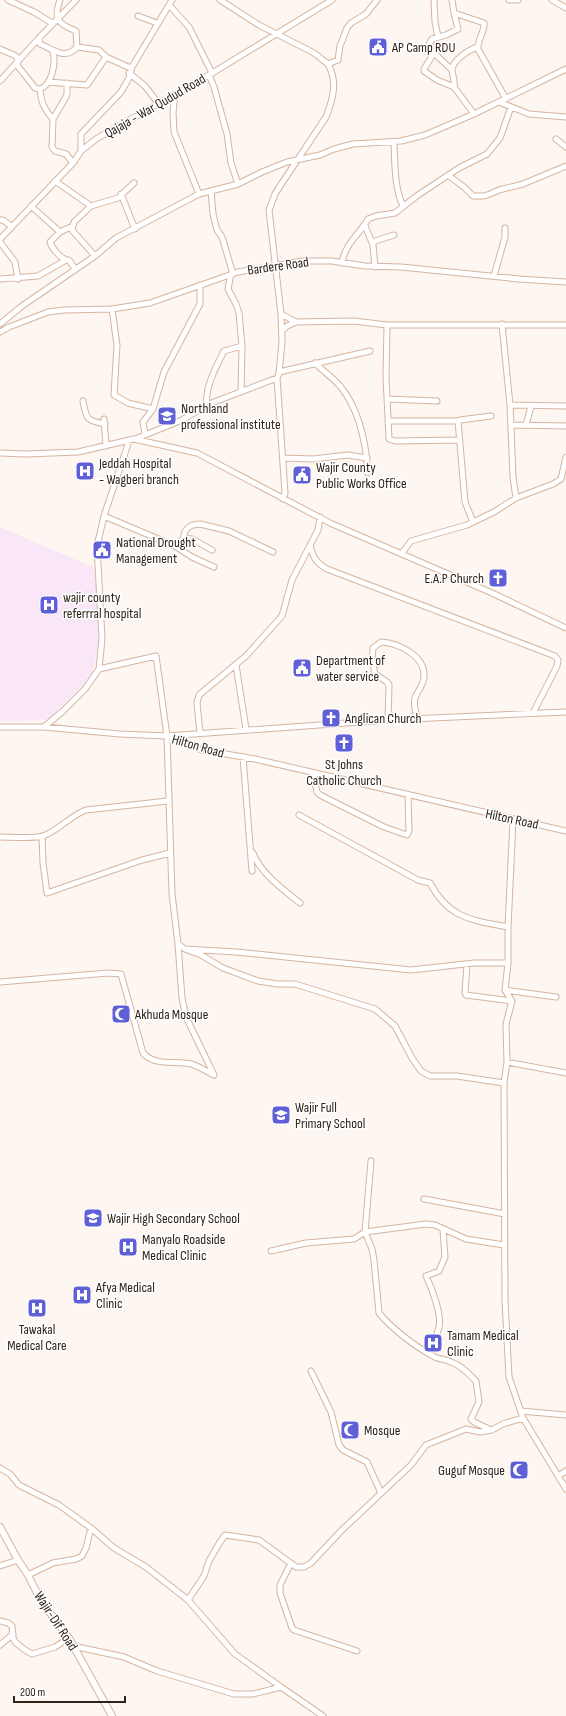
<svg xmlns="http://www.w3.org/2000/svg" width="566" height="1716" font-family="'Sofia Sans Condensed',sans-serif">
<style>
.medical{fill:#f9e6f7}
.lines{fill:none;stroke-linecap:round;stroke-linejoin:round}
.minor-casing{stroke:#d6b49f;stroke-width:7}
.major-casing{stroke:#d6b49f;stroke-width:8}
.minor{stroke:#fff;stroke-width:5}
.major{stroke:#fff;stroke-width:6}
.labels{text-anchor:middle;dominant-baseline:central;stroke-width:3;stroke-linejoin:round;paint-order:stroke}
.poi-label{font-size:14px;fill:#2f231a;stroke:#fff;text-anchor:start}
.street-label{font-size:14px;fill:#2f231a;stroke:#fff}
</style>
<rect width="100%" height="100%" fill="#fdf6f1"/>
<!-- medical -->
<path class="medical" d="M0,527l95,41 4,74 -7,33 -44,45 -48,1z"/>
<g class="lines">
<!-- minor casing -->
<g class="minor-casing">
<path id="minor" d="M8,0l26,12 18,11
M60,0c-7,19 -2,24 16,31l1,16
M220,0l39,25 55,28 14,11 10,-4 2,-14 7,-18 4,-5 15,-9 11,-14
M434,0l1,22 3,15
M452,0l2,13 30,10c1,9 -7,17 -6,26l28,50
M509,0h9
M552,0l14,8
M169,5l20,22 23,46
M138,16l19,7
M39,38l1,6c13,5 25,17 37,3l22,3 7,7 22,10h4
M0,49l16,7 2,5 -1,4 18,23 5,1
M53,52c3,11 -1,33 -13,37 1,13 4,20 13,30l-1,28 3,4 11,3 7,9
M434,53l-10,16v2l13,9 17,7 20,27
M452,70l-18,-17 -5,-9 3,-5 14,-4 12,-6 -4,-16
M129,73l16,13 13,17
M209,75l5,12 13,47 4,29 7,21
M0,81l39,-43 37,-38
M48,82l39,3 19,-28
M454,87c1,-6 -1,-11 -2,-16 -1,-10 18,-22 26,-24
M175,94l-2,18 1,20 25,62
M499,102l30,12 37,3
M53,119l14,-24v-12
M556,139l10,8
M394,142c1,21 0,45 9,64
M81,151v-17l40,-42 8,-14 3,-11 40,-67
M449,176l15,11 9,9h11l6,-2 9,-4 24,-6 43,-18
M55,181l36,25
M211,191l2,23 4,16 5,7 11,37
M121,194l14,35
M31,206l29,26
M0,220h3l8,6
M365,226l8,19 2,22
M0,239l73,-76 8,-12 15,-12 113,-64 123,-75
M0,242l15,20 3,17
M372,242l22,-7
M95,256l-23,-26 2,-8 17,-16 27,-8 16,-15
M66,260c-6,-3 -14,-11 -16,-18l10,-10 13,-6
M342,263c3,-20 18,-29 26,-44l8,-3 19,-3 23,-18 41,-27 28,-14 13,-16 11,-31
M231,274l-3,15 8,15 3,9 3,33 -1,46
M494,276l11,-39v-9
M0,279l38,-3 28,-16h3l6,9
M112,309l5,36 -3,50 14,8 25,6
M281,314l15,8 58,-1 33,4h179
M0,324l22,-18 73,-50 21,-18 83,-44 39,-10 24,-12 25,-10 33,-7 14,-6 19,-5 48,-3 24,-6 49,-21 92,-45
M502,324l8,81 3,72 3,21
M387,325l-1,52 3,62 6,2 64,-1
M282,331l5,-5 9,-4
M0,332l9,-5 39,-15 16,-2 48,-1 38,-6 88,-31 64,-11h30l33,5 36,1 118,12 47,3
M315,363c8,8 18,15 25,23 20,24 26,57 28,87
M279,372l91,-21
M387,399l50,2
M83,401c3,18 4,20 22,23
M207,405c-3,-16 10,-40 17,-54l18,-5
M510,405l56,1
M104,419l2,27
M388,421h70l2,-1 31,-4
M458,421l7,81 8,20
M511,425l55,1
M526,425l5,-19
M145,434l-2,-12 10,-13 11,-37 36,-68v-19
M135,439l47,-19 27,-16 68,-26
M0,453l26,1 52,-2 56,-13 63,14 133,70 162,70 74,35
M283,458l30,1 35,-4 19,3
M283,499l2,-6 -8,-115 2,-4 3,-32 -1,-28 -12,-104 6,-16 7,-11 44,-66c7,-18 12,-35 2,-53
M104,516l71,30 17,11 22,10
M184,538l8,1 20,11
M310,545c3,12 6,18 17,24l228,87 3,4 -1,6 -24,47
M175,546l9,-8c-1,-9 7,-14 16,-14l29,7 44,21
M402,553l9,-12 56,-16 27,-13 22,-14 37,-14 8,-5 5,-22
M236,665l10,64
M99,669l57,-13 11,80 5,158 6,50 4,54 4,19 28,58
M388,720l1,-35 -2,-3 -12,-8 -3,-14 1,-12 8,-6c17,1 43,13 43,33 1,8 -6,15 -9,23 -2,6 1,15 2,21
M0,727h44l76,7 47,2 221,-16 178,-8
M44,727l19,-16 22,-22 14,-20 3,-30 -5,-93 7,-30 25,-75
M200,733l-3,-30 2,-8 47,-39 36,-40 10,-36 26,-50 2,-13
M167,736l5,4 30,10 53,9 311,72
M243,757l9,114
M313,773l4,19 3,3 64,32 23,8 2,-4 -1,-36
M299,815l119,65 12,3c19,36 42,37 78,44
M513,820l-5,107v36l-3,27 7,11 -6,23 1,38 -3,21 1,217 4,77 14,41 43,71
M42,836l1,27 4,30 95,-33 28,-7
M0,837c10,0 35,2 43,-1 16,-6 27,-20 43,-26l82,-9
M253,853c7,20 31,37 47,50
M178,944l7,5 51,3 175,18 63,-7h34
M185,949l16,6 22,13 35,13 19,3h18l80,25 20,17 17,32 9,13 9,5h27l47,7
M467,964l-2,29 1,2 46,6
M0,982l108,-9 13,1 22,79c13,14 32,7 48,11 8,2 16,8 23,11
M505,990l51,7
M507,1062l59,11
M371,1161l-6,71 7,17 2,11 5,53c13,16 37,34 54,43 6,4 13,3 18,6 10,3 18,12 25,19l3,21 -8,17 3,3 17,8
M424,1199l81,15
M271,1251l35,-8 48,-4 11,-7 61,-8 9,1 31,14 38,6
M428,1353c4,-8 9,-17 11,-26 3,-12 -7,-39 -13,-51l13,-5 6,-14 -2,-27
M311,1371l20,41 8,33 4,5 24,12 14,31
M521,1411l45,4
M0,1468l10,6 9,11 40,20 32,23 23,20 32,19 42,33 47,54 46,33
M558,1476l8,-5
M291,1563l-11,22v8l12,35 2,2 63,21
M0,1566l18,-6
M28,1575l25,-12 23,-4 6,-3 4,-8 5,-20
M188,1600l16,-24 5,-15 11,-19 5,-7 34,5 37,27h8l7,-4 30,-32 70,-66 15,-20 40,-16 14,3 12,-2 11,-6 20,-6
M0,1621l8,2 4,3 1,12 3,5 9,7 7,4 23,-7 14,-9
M0,1645l13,-11
M73,1646l51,11 33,14 77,23h19l28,-7 42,29"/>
</g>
<!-- major casing -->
<g class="major-casing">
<path id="major" d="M0,1527l18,33 10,15 13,26 28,37 43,78"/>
</g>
<!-- minor -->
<use href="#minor" class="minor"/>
<!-- major -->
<use href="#major" class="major"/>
</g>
<!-- icons -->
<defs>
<g id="civic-square" transform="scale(1)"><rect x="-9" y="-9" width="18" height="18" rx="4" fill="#5f5fd7" stroke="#fff"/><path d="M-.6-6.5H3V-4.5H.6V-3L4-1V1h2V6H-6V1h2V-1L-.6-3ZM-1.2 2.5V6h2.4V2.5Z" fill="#fff"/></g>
<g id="university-square" transform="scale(1)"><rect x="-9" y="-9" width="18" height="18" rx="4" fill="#5f5fd7" stroke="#fff"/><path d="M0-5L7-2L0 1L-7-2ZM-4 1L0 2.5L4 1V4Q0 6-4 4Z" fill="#fff"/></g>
<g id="hospital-square" transform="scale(1)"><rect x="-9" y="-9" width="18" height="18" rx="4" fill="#5f5fd7" stroke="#fff"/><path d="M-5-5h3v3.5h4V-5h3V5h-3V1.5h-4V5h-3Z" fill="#fff"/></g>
<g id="church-square" transform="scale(1)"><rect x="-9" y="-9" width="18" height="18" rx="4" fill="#5f5fd7" stroke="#fff"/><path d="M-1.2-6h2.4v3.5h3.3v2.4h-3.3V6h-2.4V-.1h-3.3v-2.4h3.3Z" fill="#fff"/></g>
<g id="mosque-square" transform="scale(1)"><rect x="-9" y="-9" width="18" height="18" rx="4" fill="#5f5fd7" stroke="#fff"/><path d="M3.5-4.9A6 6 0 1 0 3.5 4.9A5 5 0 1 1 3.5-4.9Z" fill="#fff"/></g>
<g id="school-square" transform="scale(1)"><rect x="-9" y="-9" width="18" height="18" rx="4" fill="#5f5fd7" stroke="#fff"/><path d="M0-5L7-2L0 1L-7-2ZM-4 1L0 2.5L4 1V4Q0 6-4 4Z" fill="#fff"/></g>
</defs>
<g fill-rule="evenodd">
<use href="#civic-square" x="378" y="47"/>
<use href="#university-square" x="167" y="416"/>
<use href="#hospital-square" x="85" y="471"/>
<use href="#civic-square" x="302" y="475"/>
<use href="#civic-square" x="102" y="550"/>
<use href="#church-square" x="498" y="578"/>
<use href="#hospital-square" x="49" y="605"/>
<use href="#civic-square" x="302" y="668"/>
<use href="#church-square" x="331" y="718"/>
<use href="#church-square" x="344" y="743"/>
<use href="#mosque-square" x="121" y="1014"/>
<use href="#school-square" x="281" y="1115"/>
<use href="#school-square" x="93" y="1218"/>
<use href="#hospital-square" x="128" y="1247"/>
<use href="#hospital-square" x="82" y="1295"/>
<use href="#hospital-square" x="37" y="1308"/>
<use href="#hospital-square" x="433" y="1343"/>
<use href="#mosque-square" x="350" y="1430"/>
<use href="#mosque-square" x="519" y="1470"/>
</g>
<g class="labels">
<!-- poi labels -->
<g class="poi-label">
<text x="392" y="47">AP Camp RDU</text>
<text x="181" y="408">Northland<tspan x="181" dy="16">professional institute</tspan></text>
<text x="99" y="463">Jeddah Hospital<tspan x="99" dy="16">- Wagberi branch</tspan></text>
<text x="316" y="467">Wajir County<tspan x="316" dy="16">Public Works Office</tspan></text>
<text x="116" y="542">National Drought<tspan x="116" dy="16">Management</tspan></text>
<text x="484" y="578" text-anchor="end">E.A.P Church</text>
<text x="63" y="597">wajir county<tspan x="63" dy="16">referrral hospital</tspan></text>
<text x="316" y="660">Department of<tspan x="316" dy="16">water service</tspan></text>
<text x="345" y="718">Anglican Church</text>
<text x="344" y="764" text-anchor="middle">St Johns<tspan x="344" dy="16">Catholic Church</tspan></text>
<text x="135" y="1014">Akhuda Mosque</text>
<text x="295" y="1107">Wajir Full<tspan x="295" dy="16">Primary School</tspan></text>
<text x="107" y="1218">Wajir High Secondary School</text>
<text x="142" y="1239">Manyalo Roadside<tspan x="142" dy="16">Medical Clinic</tspan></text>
<text x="96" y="1287">Afya Medical<tspan x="96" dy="16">Clinic</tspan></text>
<text x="37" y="1329" text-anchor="middle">Tawakal<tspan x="37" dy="16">Medical Care</tspan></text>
<text x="447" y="1335">Tamam Medical<tspan x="447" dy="16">Clinic</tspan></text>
<text x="364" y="1430">Mosque</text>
<text x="505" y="1470" text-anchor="end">Guguf Mosque</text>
</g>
<!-- street labels -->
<g class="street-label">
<text transform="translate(155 106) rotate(-30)">Qajaja - War Qudud Road</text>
<text transform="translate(278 266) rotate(-8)">Bardere Road</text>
<text transform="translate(198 746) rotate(16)">Hilton Road</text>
<text transform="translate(512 819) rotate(12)">Hilton Road</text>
<text transform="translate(56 1621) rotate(57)">Wajir-Dif Road</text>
</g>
</g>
<!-- scale -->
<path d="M14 1696v6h111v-6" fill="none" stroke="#2f231a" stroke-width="2"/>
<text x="20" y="1696" font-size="12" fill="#2f231a" stroke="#ffffff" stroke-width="3" paint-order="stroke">200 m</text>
</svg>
